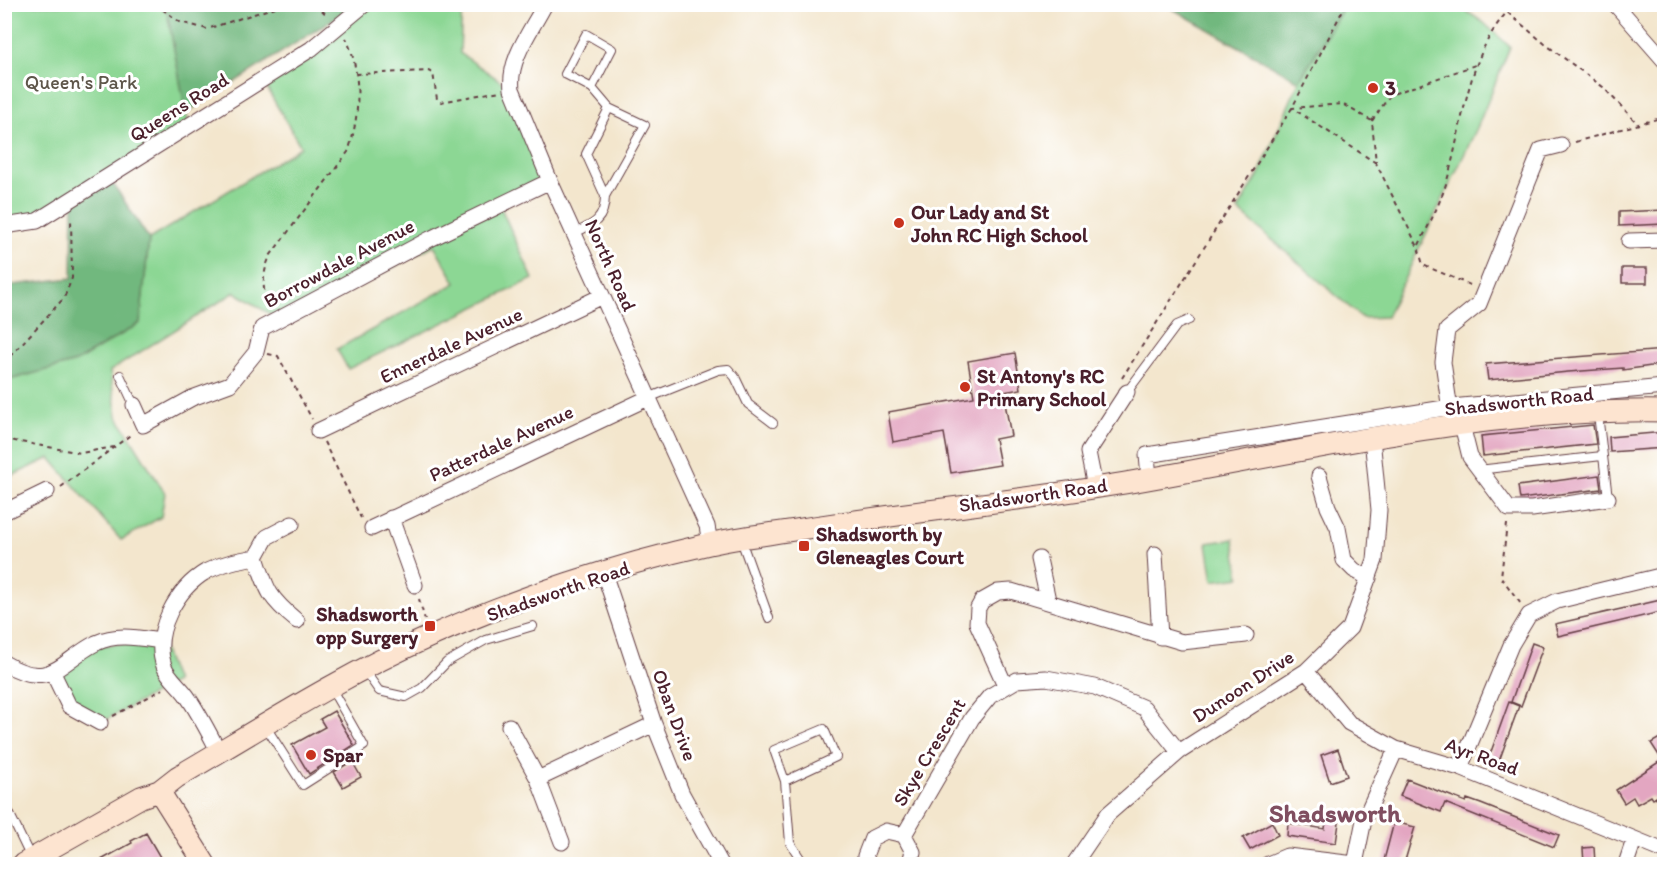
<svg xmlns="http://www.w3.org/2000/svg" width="1669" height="869" font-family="Itim,sans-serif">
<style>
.green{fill:#8cd794;stroke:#6b7b60;stroke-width:1.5}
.forest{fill:#71b87e;stroke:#5e6c54;stroke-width:1.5}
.building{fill:#e3a6c1}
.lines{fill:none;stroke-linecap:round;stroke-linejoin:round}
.lane-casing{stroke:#633d43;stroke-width:10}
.street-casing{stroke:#633d43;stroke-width:17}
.secondary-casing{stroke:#633d43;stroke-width:23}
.path{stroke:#633d43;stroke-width:2;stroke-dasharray:4.5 4.5;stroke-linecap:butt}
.lane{stroke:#fff;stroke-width:8}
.street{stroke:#fff;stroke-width:15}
.secondary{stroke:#fde4d0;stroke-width:21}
.poi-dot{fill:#c8321e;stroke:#fff;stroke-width:2}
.labels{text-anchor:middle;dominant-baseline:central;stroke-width:6;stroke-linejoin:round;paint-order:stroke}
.park-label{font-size:20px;fill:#5e564a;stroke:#fff}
.poi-label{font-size:20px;font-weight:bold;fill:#4a1f2b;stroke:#fff;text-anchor:start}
.street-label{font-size:20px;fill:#4a1f2b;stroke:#fff}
.district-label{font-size:26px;font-weight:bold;fill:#804e60;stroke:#fff}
</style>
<rect width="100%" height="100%" fill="#fff"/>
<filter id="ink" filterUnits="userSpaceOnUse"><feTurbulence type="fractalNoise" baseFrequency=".0167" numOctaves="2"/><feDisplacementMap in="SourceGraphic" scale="12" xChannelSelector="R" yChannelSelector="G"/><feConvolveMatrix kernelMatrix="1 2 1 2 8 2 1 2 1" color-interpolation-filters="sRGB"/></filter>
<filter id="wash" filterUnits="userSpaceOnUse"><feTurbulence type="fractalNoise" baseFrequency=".008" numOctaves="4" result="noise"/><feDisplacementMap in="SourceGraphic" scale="24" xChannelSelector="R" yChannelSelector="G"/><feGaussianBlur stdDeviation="1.35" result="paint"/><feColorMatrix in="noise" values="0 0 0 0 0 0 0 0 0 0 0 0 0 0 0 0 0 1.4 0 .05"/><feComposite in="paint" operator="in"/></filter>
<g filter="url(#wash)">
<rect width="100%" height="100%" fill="#f3e6cd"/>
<!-- green -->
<path class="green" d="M4,5h339l-158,101 4,20 -152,95 -32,1z
M365,5h97l-2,48 52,36 38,92 -49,27 32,71 -185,90 -11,-20 119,-66 -22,-38 -147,80 -52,-33 -125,79 7,45 48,77 -4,24 -40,23 -71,-82 -45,21v-98l71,-19 64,-39 9,-84 152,-92 -39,-67z
M1345,5h112l26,17 27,25 -33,81 -91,189 -24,1 -124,-108 20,-34 41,-95z
M1234,539l6,38 -27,4 -6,-38z
M160,641l16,41 -76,41 -31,-17 -16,-33 39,-27z"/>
<!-- forest -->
<path class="forest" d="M161,5h189l-7,8 -157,100 -19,-101z
M1245,5v-1l100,1 -46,76 -133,-76 52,5z
M108,176l41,63 -9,84 -64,39 -71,19v-95l67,-8 1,-79z"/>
<g id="blocks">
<!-- building -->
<path class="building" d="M1665,210v14l-46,2v-14z
M1622,268h25v15h-25z
M1665,350v14l-42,6v-2l-55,4 -80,8 -2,-16z
M1015,353l6,36 -18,3 8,44 -16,3 5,26 -49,8 -7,-40 -51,9 -5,-30 86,-15 -6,-36z
M1593,425l3,19 -113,12 -2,-20z
M1665,432v16l-55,4 -1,-15z
M1599,475l2,14 -81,10 -2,-13z
M1665,599v12l-107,25 -3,-12z
M1532,643l11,4 -22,59 -10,-4z
M1509,702l10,4 -21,58 -10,-4z
M334,711l20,34 -45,29 -17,-29 33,-18 -5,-8z
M1665,735v57l-12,7 -2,-3 -14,8 -4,-7 -9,6 -8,-13 46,-30 -11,-17z
M1338,749l9,27 -17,6 -9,-27z
M352,761l9,16 -18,10 -9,-15z
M1407,779l59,23 1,-3 14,5 78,31 -5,12 -109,-44 -4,9 -41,-16z
M1327,814l13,2 -4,27 -49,-7 1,-13 37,6z
M1272,822l6,13 -28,15 -7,-12z
M1394,822l21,5 -11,37h-21z
M146,833l18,31h-70l38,-21 -1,-2z
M1594,847l1,17h-11l-1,-16z"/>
</g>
</g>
<g filter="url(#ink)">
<use href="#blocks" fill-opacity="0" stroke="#633d43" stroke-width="1.5"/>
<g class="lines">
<!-- lane casing -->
<g class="lane-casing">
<path id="lane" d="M592,88l-27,-14 21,-40 26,15 -20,39 17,20
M574,233c19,-8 31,-13 31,-37l40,-71 -36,-17 -23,46 19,42
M120,375l14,30
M1127,392l50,-67 12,-5
M648,398l70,-28 10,-1 7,8 13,27 25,19
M1598,414l10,84
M1478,470l124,-14
M741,540l28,78
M365,671l14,20 27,6 16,-9 25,-26 39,-22 47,-14
M266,727l37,58 61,-39 -33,-58
M785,781l51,-24 -12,-28 -50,21 11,31 5,62 14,21
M4,802l27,56"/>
</g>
<!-- street casing -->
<g class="street-casing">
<path id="street" d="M545,4c-13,26 -37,55 -33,85l38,92 157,345 3,17
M1615,4l49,56
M4,226l33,-5 274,-172 54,-45
M1629,241l35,-1
M134,405l9,20 49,-27 38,-14 26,-32 6,-24 168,-89 120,-58
M1451,417l-8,-55 4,-32 32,-26 62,-154 20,-5
M1462,425l8,32 39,52h23l76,-11
M318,431l284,-135
M1319,476l9,31 10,21 6,32 10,10 15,8
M1149,478l-2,-23 304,-48 213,-20
M1095,487l-7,-35 39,-60
M4,512l43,-21
M391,518l24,67
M372,528l276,-130
M1155,554l5,83
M256,557c11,34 13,41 41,64
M1039,559l9,41
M604,573l50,151 28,70 39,70
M4,663c47,28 55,-1 92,-20 21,-10 43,-5 64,-2
M1306,671l43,52 47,26 64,19 204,83
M53,673l16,33 31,17
M1005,685l-28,-62 1,-15 4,-7 16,-9 13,-1 171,51 64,-7
M509,726l29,53 24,63
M219,752c-10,-19 -20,-39 -32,-56 -7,-10 -19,-19 -23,-30 -12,-34 13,-78 43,-95 16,-8 32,-11 49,-14l11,-20 25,-13
M1460,768l51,-123 18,-30 28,-14 107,-26
M538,779l116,-55
M904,835l68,-117 18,-22 27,-16 29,-2 49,9 49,21 35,44
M869,864l-4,-8 7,-18 14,-7 18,4 9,17 -4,12
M1074,864l34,-50 71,-62 127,-81 44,-43 25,-68 4,-50 -7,-72
M1268,864l19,-8 68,8
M1355,864l9,-44 32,-71
M1626,864l8,-24"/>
</g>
<!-- secondary casing -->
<g class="secondary-casing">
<path id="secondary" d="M159,791l46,73
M23,864l118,-67 18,-6 18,-14c82,-48 164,-101 252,-140 87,-39 187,-72 280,-93 30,-7 62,-10 92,-15 108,-17 217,-28 324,-46 178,-31 358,-75 539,-72"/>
</g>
<!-- path -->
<path class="path" d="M155,4l25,18 27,7 78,-25
M315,4l13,12
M1508,4l-1,8 38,32 58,43 35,37
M356,74l72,-3 5,2 4,26 4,3 59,-11
M1372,121l18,-26 88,-31
M1575,142l89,-25
M1376,163l-84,-55 50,-4 30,17 4,42 42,84
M1470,285l-47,-20 -5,-18c10,-21 21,-41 28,-63 17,-57 20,-126 61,-172
M268,308c-6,-20 -6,-33 2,-52l78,-104c12,-34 14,-80 -2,-114
M268,354l10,2 34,63
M4,363l60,-65 8,-20 -1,-61
M1122,378l170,-270 54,-104
M4,439l77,14 33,-6
M324,442l37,76
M61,487l72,-54
M1507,524l-6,53 20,27
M419,599l6,21
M113,716l50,-27"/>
<!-- lane -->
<use href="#lane" class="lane"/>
<!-- street -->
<use href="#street" class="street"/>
<!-- secondary -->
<use href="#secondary" class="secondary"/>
</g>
</g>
<!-- markers -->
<g class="poi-dot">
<circle cx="1373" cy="88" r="6"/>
<circle cx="899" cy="223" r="6"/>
<circle cx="965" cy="387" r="6"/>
<rect x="798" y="540" width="12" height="12" rx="3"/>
<rect x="424" y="620" width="12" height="12" rx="3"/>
<circle cx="311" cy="755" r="6"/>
</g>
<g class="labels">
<!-- park labels -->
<g class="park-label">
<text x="81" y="82">Queen's Park</text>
</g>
<!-- poi labels -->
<g class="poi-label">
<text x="1385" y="88">3</text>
<text x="911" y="212">Our Lady and St<tspan x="911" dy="23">John RC High School</tspan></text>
<text x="977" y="376">St Antony's RC<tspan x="977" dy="23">Primary School</tspan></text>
<text x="816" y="534">Shadsworth by<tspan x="816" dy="23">Gleneagles Court</tspan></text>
<text x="418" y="614" text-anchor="end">Shadsworth<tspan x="418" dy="23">opp Surgery</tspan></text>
<text x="323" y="755">Spar</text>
</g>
<!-- street labels -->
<g class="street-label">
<text transform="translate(179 107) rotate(-32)">Queens Road</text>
<text transform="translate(339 263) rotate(-28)">Borrowdale Avenue</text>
<text transform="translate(611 265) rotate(66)">North Road</text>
<text transform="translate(451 345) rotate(-25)">Ennerdale Avenue</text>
<text transform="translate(1519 401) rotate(-6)">Shadsworth Road</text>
<text transform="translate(501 443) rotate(-25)">Patterdale Avenue</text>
<text transform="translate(1033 495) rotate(-8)">Shadsworth Road</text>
<text transform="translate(558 591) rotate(-19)">Shadsworth Road</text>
<text transform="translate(1243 686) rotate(-33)">Dunoon Drive</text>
<text transform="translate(675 715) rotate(70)">Oban Drive</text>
<text transform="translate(929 752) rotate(-59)">Skye Crescent</text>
<text transform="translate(1482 756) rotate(20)">Ayr Road</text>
</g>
<!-- district labels -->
<g class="district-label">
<text x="1335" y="813">Shadsworth</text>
</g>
</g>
<!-- margin -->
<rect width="1669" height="869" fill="none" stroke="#fff" stroke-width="24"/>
</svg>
